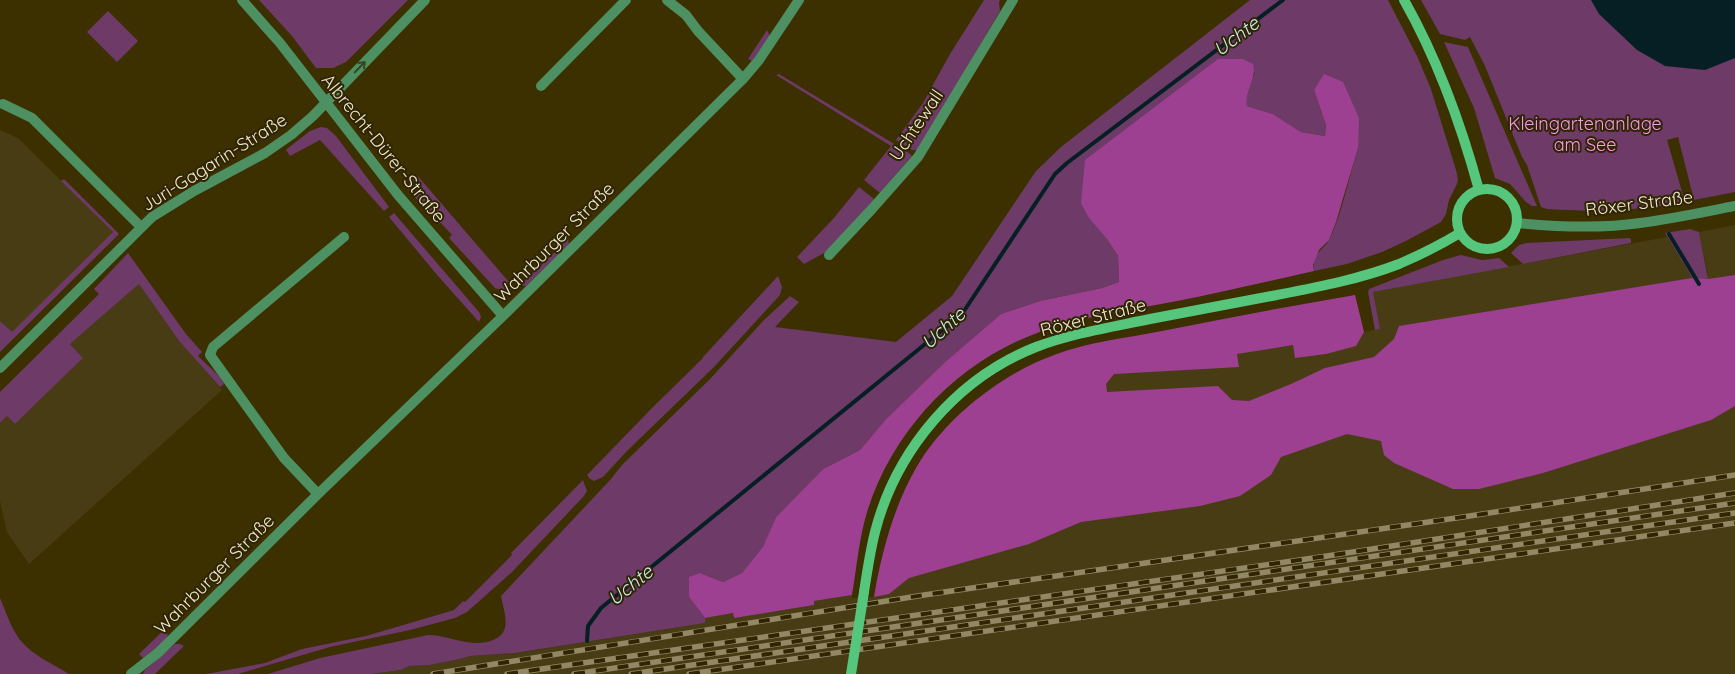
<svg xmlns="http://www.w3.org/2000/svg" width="1735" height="674" font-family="Quicksand,sans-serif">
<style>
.built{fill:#483c14}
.green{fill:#6e3a67}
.forest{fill:#9d4092}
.water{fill:#061f24}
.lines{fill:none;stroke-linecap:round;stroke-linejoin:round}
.stream{stroke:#061f24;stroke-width:4}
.street{stroke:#4d9062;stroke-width:10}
.secondary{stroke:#55c67c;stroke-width:10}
.rail-casing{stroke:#938865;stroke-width:5.5}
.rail{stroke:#2f2503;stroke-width:4;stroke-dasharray:11;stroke-linecap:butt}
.secondary-bridge{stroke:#55c67c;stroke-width:10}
.oneway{stroke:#384520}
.labels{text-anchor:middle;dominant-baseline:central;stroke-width:4;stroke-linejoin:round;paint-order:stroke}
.park-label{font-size:18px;fill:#f899ea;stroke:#2f2503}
.street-label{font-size:18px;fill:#efe7d0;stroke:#2f2503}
.water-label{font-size:19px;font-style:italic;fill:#c8ebf3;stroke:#2f2503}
</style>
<rect width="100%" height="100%" fill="#3c2f00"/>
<!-- built -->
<path class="built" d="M0,130l18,8 95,94 -101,101 -12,-12z
M1735,225v449h-1364l30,-4 7,-4 21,-1 31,-6 10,-3 46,-3 189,-30v-5l28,-5v5l81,-13v-4l38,-6v3l22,-1 15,-3 108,-183 358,-116 9,37 15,-3 -7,-37 295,-55 25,41 16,-3 -9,-43z
M139,284l40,57 43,49 -193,174 -22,-32 -7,-31v-78l7,-7 8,8 68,-66 -13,-14z"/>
<!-- green -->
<path class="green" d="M259,0h149l-62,62 -13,6h-17l-24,-32z
M984,0h16l-1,3 1,8 -82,139h-6l-16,-10 27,-37 27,-49z
M1250,0h138l30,58 13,31 25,81 2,9 -1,5 -8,16 -3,14 -5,8 -35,19 -24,11 -35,12 -33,7c-3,-19 10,-20 16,-33 13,-28 19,-61 28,-90l-44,-58 12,35 -1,11 -24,-4 -28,-18 -26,-8 -2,-9 10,-25 -148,167 11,17 1,26 -17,6 -62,13 -39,13 -56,48 -59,57 -26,31 -37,19 -47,48 -13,31 -21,25 -19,9 -23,-9 -11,24 16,21v5l-190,30 -45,3 -10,3 -31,6 -20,1 -8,4 -30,4h-103l52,-16 108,-23c21,0 44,14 65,5 20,-8 11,-27 8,-44l110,-117 11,-14 88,-86 54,-59 26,-24 9,6 -24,25 121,15 56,-46 84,-125 25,-24z
M1421,0h314v192l-41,8 -16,-63 -11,3 18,62c-49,9 -89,10 -138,7l-6,-2 -14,-42 -5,-8 -37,-91 -15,-29 -5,3 -25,-6z
M108,11l30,30 -21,21 -30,-30z
M767,30l3,6 -18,25 -4,-2z
M1444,42l24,5 69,159h-5l-6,-4 -16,-18 -15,-6 -21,-70z
M779,74l130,79 3,3 -32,37 -16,-13 27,-34 -115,-71z
M321,127l6,1 9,8 53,71 -5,4 -64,-71 -30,16 -4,-6 2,-2 22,-17z
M417,175l97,113 -3,2 -8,1 -8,-3 -46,-50 3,-3 -11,-12 -3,1 -32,-37z
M64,179l55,55 -119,118v-31l12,11 101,-100 -52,-51z
M859,187l15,12 -4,6 -46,48 -20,11 -7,-7 36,-38z
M394,213l85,99 2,5 -2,5 -41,-46 -49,-59z
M1690,229l9,3 9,47 -16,-1 -27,-45z
M1629,238l2,1v4l-108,21 -12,-11 8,-8 7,-2z
M568,239l1,5 -43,42 -5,-1z
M128,253l58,81 16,18 -4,4 21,20 5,8 -4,3 -41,-46 -40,-57 -69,60 13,14 -68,66 -8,-8 -7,7v-31l99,-98 -5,-5z
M1461,255l21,5 17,-2 10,9 -136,25 7,37 -5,1 -7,-38 1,-3 74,-29z
M778,276l4,11 -2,8 -66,72 -87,84 -24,26 -9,4 -4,-2 -3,-4 65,-67 51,-50v-1z
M583,480l4,11 -3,5 -72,76 -45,40 -12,6 -45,12 -80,17 -92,27h-32l59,-11 37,-14 64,-13 88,-26 9,-9 2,1 47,-47 -1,-2z
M0,598c6,14 11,30 20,42 12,15 33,24 49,34h-69z
M165,629l3,7 -5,7 -20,15 -4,-4z
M175,644h5l4,2 -29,28h-12l2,-4z"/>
<!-- forest -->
<path class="forest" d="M1218,59h25l10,5c4,16 -9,26 -6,42l26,8 28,18 24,4 1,-11 -12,-35 10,-16 19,8 16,36 -1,30 -22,74 -7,18 -10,10 -6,15 1,6c-45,10 -91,21 -137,30 -46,9 -95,15 -140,32 -79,29 -143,96 -169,176 -9,28 -11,57 -16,86l-38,6v4l-80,13 -1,-5 -28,5 -16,-21v-20l11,-4 23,9 19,-9 21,-26 13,-30 47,-48 37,-19 26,-31 59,-57 56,-48 39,-13 62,-13 17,-6 -1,-26 -11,-17 -18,-21 -8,-15 4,-43z
M1735,275v131l-24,14 -168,53 -64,16h-26l-59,-26 -10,-8 -3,-14 -34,-7 -66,23 -10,18 -31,21 -40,10 -119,16 -52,22 -120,34 -20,16 -15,3c7,-43 20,-91 42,-129 28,-49 85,-94 138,-113 34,-13 72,-17 108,-24 64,-13 129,-25 193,-36l9,37 -8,14 -30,8 -31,4 -2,-13 -56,9 2,13 -125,7 -8,10 1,8 111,-6 14,14 17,1 42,-17 34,-16 49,-11 20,-18 5,-13 293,-48 16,1z"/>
<!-- water -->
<path class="water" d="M1591,0h144v58l-30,12 -40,-4 -28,-16 -38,-36z"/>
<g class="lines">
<!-- stream -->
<path class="stream" d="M1669,234l30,50
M587,641l1,-15 13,-18 361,-294 93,-140 12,-11 216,-163"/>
<!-- street -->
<path class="street" d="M242,0l38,43 118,152 105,121
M667,0l19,15 12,16 45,48
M541,86l85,-86
M3,104l29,14 109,109
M1517,223c41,4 82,6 123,0 32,-4 64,-11 95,-17
M829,255l43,-46 46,-52 95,-157
M0,368l152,-151 42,-26 71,-38 26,-18 22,-19 112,-116
M318,494l-34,-36 -74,-103 3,-8 131,-110
M131,674l28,-22 159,-158 185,-178 240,-237 16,-19 40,-60"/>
<!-- secondary -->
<path class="secondary" d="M1404,0c34,60 57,124 75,190
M1457 219a30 30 0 1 1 60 0a30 30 0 1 1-60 0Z
M864,592c3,-20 6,-40 11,-60 21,-82 82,-154 161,-185 37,-14 76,-20 114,-28 43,-8 85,-16 127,-24 41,-8 83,-16 122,-31 21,-9 41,-19 61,-31"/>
<!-- rail casing -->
<g class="rail-casing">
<path id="rail" d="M433,674l491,-79 539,-78 272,-42
M507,674l820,-118 408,-63
M574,674l1161,-171
M631,674l1104,-161
M689,674l1046,-151"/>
</g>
<!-- rail -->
<use href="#rail" class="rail"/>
<!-- secondary-bridge -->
<path class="secondary-bridge" d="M851,674l13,-82"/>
</g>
<!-- one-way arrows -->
<defs><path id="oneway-shaft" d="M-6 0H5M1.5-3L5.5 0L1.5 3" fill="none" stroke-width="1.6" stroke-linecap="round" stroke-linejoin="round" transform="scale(1.25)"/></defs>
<use class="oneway" href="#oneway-shaft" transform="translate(360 67) rotate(-46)"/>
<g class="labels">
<!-- park labels -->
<g class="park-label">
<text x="1585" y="123">Kleingartenanlage<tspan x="1585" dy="21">am See</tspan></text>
</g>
<!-- street labels -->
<g class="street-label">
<text transform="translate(916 125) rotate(-56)">Uchtewall</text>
<text transform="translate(384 148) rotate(51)">Albrecht-Dürer-Straße</text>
<text transform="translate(214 162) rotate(-32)">Juri-Gagarin-Straße</text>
<text transform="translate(1639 203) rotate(-7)">Röxer Straße</text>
<text transform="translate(554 242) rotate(-45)">Wahrburger Straße</text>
<text transform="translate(1093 317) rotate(-14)">Röxer Straße</text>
<text transform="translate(214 574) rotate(-45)">Wahrburger Straße</text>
</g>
<!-- water labels -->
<g class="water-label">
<text transform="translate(1236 36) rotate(-37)">Uchte</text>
<text transform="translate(943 328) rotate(-42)">Uchte</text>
<text transform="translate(630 585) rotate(-39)">Uchte</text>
</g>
</g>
</svg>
